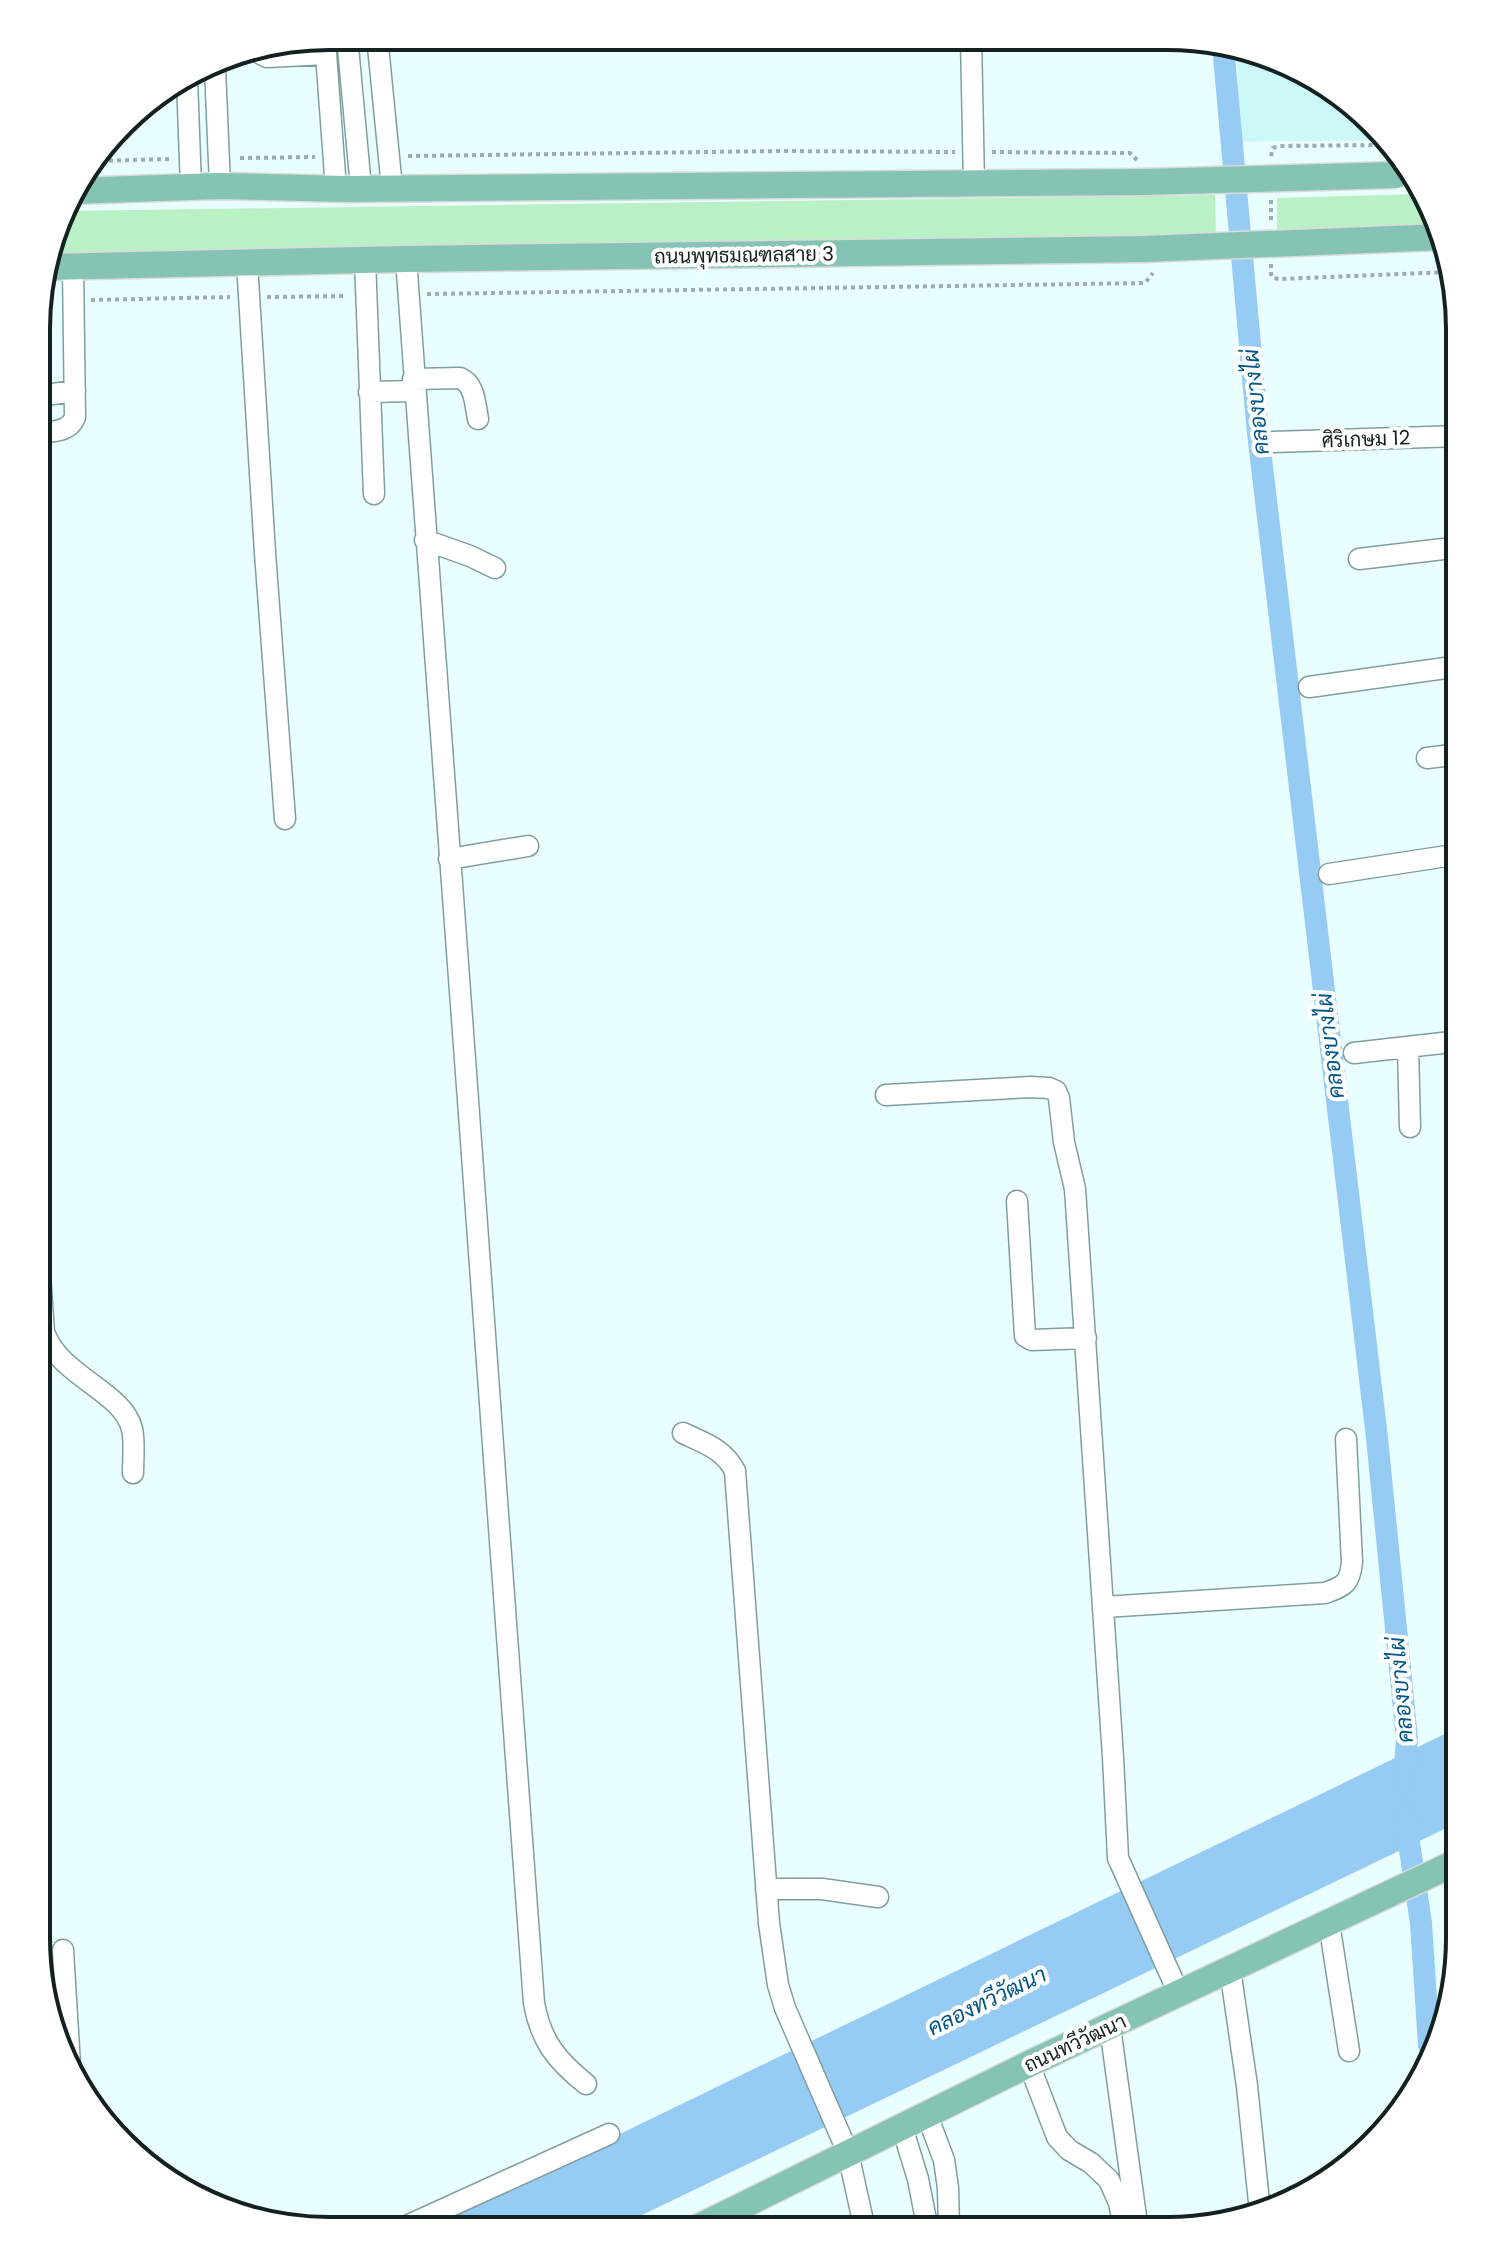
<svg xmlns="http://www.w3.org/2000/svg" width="1496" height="2267" font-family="Poppins,Sarabun,sans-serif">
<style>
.built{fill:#ccf8f8}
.green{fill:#baf0c5}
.water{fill:#96cbf4}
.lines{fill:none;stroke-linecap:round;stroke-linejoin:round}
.canal{stroke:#96cbf4;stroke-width:22}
.minor-casing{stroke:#7f9f9f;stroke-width:23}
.major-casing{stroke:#d9dbdb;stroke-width:29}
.path{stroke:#9badad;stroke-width:4;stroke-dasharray:4 4;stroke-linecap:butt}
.minor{stroke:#fff;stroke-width:20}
.major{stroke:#85c4b5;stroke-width:26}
.major-bridge-casing{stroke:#d9dbdb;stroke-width:29;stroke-linecap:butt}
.major-bridge{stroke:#85c4b5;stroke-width:26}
.labels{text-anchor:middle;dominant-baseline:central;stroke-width:8;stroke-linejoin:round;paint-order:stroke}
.street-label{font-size:20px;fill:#142121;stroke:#fff}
.water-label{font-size:22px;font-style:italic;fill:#005785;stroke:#fff}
.rim{fill:none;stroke:#142121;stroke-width:4}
</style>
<rect width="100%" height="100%" fill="#e9fefe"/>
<!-- built -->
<path class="built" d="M1237,52l108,44 33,44 -139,2z"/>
<!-- green -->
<path class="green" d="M1420,194l17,23 3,10 -163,5v-34z
M1215,195l1,42 -1166,19 16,-45z"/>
<!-- water -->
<path class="water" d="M1459,1727v95l-846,407h-189z"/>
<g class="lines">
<!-- canal -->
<path class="canal" d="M1223,46l35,387 119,1005 30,301 -3,43
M1405,1816l16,107 8,122"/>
<!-- minor casing -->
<g class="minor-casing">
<path id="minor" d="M347,36l14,152
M377,36l15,152
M971,38l3,146
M256,48l5,6 6,3 59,-3 -1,-17
M326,54l10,135
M215,68l5,118
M187,79l4,109
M406,259c19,281 41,561 62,841 23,301 42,602 66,903 7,38 22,57 52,81
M365,260l9,234
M247,263l18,290 20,266
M413,379l47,-1c15,6 15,26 18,41
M369,392l44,-1
M38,396l37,-5
M38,431c15,2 32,0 37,-14l-2,-150
M1273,442l187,-6
M425,540l45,16 25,12
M1359,559l101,-12
M1309,687l151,-21
M1427,758l33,-4
M449,859l79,-13
M1329,874l131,-20
M1408,1047l2,80
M1354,1053l106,-12
M886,1095l144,-8 19,1 7,3 3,7 5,44 11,47 38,568 5,101 61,136
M1017,1201l8,135 7,4 54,-2
M37,1233l7,99c16,45 79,59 88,97 3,13 1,30 1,44
M683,1433c21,10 41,16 52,38l34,452 9,62 7,23 63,145 17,77
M1104,1607l221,-14c20,-7 25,-10 27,-31l-6,-123
M766,1889h56l56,8
M1329,1923l20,128
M63,1950l7,115
M1230,1969l17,117 13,126
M1110,2027l28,204
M1029,2064l28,73 12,13 22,13 18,17 10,23 6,28
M927,2115l17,45 4,28 1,42
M902,2127l16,52 10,51
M400,2229l209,-95"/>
</g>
<!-- major casing -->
<g class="major-casing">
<path id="major" d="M72,191l148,-5 125,3 799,-7
M46,267l360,-8 738,-10
M693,2230l336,-166 430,-203"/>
</g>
<!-- path -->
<path class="path" d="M992,152l138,1 7,7
M408,156l374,-5 173,1
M1271,156l2,-8 6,-2 103,-1
M240,158l75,-1
M93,161l78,-2
M1271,200v24
M1271,264v10l2,4 7,1 169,-7
M427,294l718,-11 8,-10
M267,297l79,-1
M91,300l139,-3
M39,301l15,-1"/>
<!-- minor -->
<use href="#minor" class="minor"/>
<!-- major -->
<use href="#major" class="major"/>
<!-- major-bridge casing -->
<g class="major-bridge-casing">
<path id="major-bridge" d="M1144,182l252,-7
M1144,249l298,-12"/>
</g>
<!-- major-bridge -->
<use href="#major-bridge" class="major-bridge"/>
</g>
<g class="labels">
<!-- street labels -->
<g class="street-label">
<text transform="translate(744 255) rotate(-1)">ถนนพุทธมณฑลสาย 3</text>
<text transform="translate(1366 439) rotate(-2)">ศิริเกษม 12</text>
<text transform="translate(1075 2043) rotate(-25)">ถนนทวีวัฒนา</text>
</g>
<!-- water labels -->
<g class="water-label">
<text transform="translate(1256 402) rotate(-96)">คลองบางไผ่</text>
<text transform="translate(1330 1046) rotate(-97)">คลองบางไผ่</text>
<text transform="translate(1401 1690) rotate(-95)">คลองบางไผ่</text>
<text transform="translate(987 2001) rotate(-26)">คลองทวีวัฒนา</text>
</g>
</g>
<!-- crop -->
<path d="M0 0H1496V2267H0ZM329 50H1167A279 279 0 0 1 1446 329V1938A279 279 0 0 1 1167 2217H329A279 279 0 0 1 50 1938V329A279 279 0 0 1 329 50Z" fill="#fff" fill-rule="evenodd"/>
<path class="rim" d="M329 50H1167A279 279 0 0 1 1446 329V1938A279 279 0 0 1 1167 2217H329A279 279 0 0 1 50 1938V329A279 279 0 0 1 329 50Z"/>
</svg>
